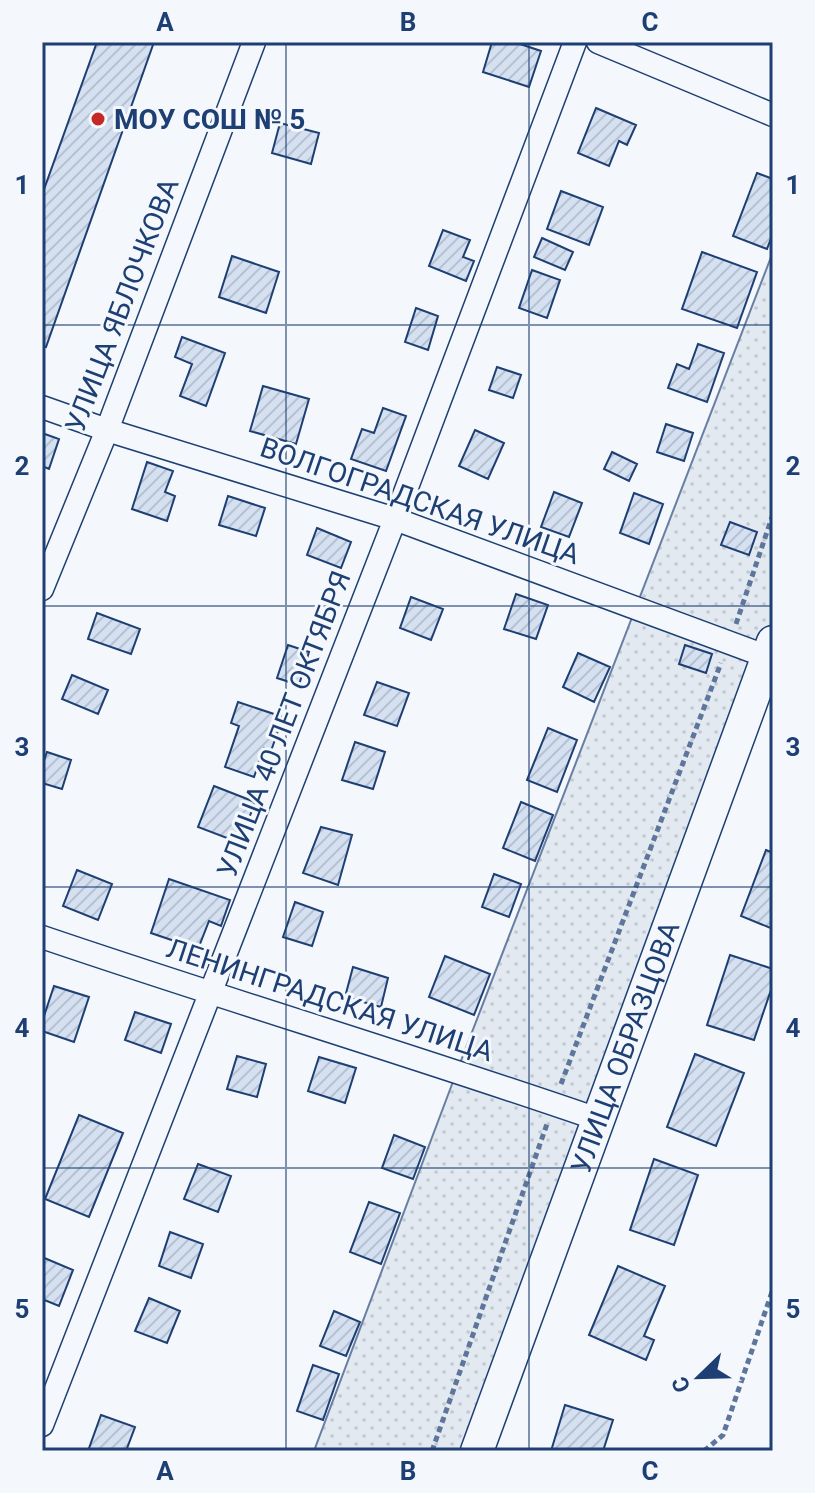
<svg xmlns="http://www.w3.org/2000/svg" width="815" height="1493" font-family="Roboto,sans-serif">
<style>
.grass{fill:url(#grass-dots);stroke:#687fa3;stroke-width:2}
.building{fill:url(#building-hatch);stroke:#1d3f73;stroke-width:2}
.lines{fill:none;stroke-linecap:round;stroke-linejoin:round}
.street-casing{stroke:#1d3f73;stroke-width:25}
.secondary-casing{stroke:#1d3f73;stroke-width:35}
.path{stroke:#5e769c;stroke-width:5;stroke-dasharray:6 4;stroke-linecap:butt}
.street{stroke:#f4f7fb;stroke-width:22}
.secondary{stroke:#f4f7fb;stroke-width:32}
.grid{fill:none;stroke:#1d3f73;stroke-width:2;stroke-opacity:0.55}
.poi-dot{fill:#c62828;stroke:#f4f7fb;stroke-width:3}
.labels{text-anchor:middle;dominant-baseline:central;stroke-width:6;stroke-linejoin:round;paint-order:stroke}
.poi-label{font-size:28px;font-weight:bold;fill:#1d3f73;stroke:#f4f7fb;text-anchor:start}
.street-label{font-size:28px;fill:#1d3f73;stroke:#f4f7fb}
.neatline{fill:none;stroke:#1d3f73;stroke-width:3}
.grid-label{font-size:26px;text-anchor:middle;font-weight:bold;fill:#1d3f73}
</style>
<defs>
<pattern id="grass-dots" width="8" height="8" patternUnits="userSpaceOnUse" patternTransform="scale(2)"><rect width="8" height="8" fill="#e3e9f0"/><path d="M2 2h.1M6 6h.1" fill="none" stroke="#c2c9d1" stroke-width="1.8" stroke-linecap="round"/></pattern>
<pattern id="building-hatch" width="6" height="6" patternUnits="userSpaceOnUse" patternTransform="scale(2)"><rect width="6" height="6" fill="#d5e0f0"/><path d="M-1 1l2-2M0 6l6-6M5 7l2-2" fill="none" stroke="#b6c1d1"/></pattern>
</defs>
<rect width="100%" height="100%" fill="#f4f7fb"/>
<!-- grass -->
<path class="grass" d="M773,252v390l-296,809h-163l143,-380z"/>
<!-- building -->
<path class="building" d="M97,42h57l-108,305 -4,-1v-151z
M492,42h22l27,9 -12,36 -46,-15z
M596,108l40,17 -9,20 -8,-4 -10,25 -31,-13z
M280,123l39,10 -8,31 -39,-11z
M757,173l16,6v54l-6,16 -34,-13z
M561,191l42,16 -14,38 -42,-16z
M443,230l27,10 -7,17 11,4 -8,20 -37,-15z
M542,238l31,14 -8,18 -31,-13z
M702,252l55,20 -20,56 -55,-19z
M232,256l47,16 -13,41 -47,-16z
M532,270l28,10 -13,38 -28,-10z
M416,308l22,8 -10,34 -23,-8z
M182,337l43,16 -19,53 -26,-10 12,-32 -17,-7z
M698,344l26,9 -17,49 -39,-14 9,-24 12,5z
M497,367l24,8 -8,23 -24,-8z
M263,386l46,13 -13,45 -46,-13z
M383,408l23,8 -20,55 -35,-12 11,-30 12,4z
M666,424l27,9 -9,28 -27,-9z
M475,430l29,13 -16,36 -29,-13z
M42,433l17,6 -10,30 -7,-3z
M612,452l25,12 -8,17 -25,-12z
M147,462l26,9 -8,21 10,4 -8,25 -35,-12z
M554,492l28,11 -13,34 -28,-10z
M634,493l29,11 -14,40 -29,-11z
M228,496l37,12 -9,28 -37,-11z
M730,522l27,10 -8,23 -28,-10z
M317,528l34,14 -10,26 -34,-13z
M516,594l32,11 -12,34 -32,-10z
M411,597l32,12 -12,31 -31,-12z
M97,613l43,16 -9,25 -43,-15z
M288,645l21,7 -10,33 -22,-7z
M685,645l27,9 -6,19 -27,-9z
M578,653l32,14 -16,35 -31,-15z
M72,675l36,15 -10,24 -36,-15z
M377,682l32,11 -12,33 -33,-11z
M238,702l45,15 -12,34 -7,-3 -10,29 -29,-10 14,-41 -8,-3z
M548,728l29,12 -20,52 -30,-12z
M355,742l30,10 -12,37 -31,-9z
M47,752l24,8 -9,29 -20,-6v-17z
M214,786l41,16 -15,41 -42,-16z
M521,802l32,13 -18,46 -32,-13z
M321,827l31,8 -14,50 -35,-12z
M766,850l7,3v76l-32,-13z
M77,870l35,14 -14,36 -35,-14z
M494,874l27,10 -12,33 -27,-10z
M169,879l61,21 -9,26 -12,-5 -11,28 -47,-16z
M295,902l28,10 -11,34 -29,-9z
M730,955l43,14v15l-19,56 -47,-15z
M445,956l45,18 -16,41 -45,-18z
M353,967l35,11 -7,29 -36,-10z
M54,986l35,11 -15,45 -32,-11v-9z
M135,1012l36,12 -10,29 -36,-13z
M695,1054l49,19 -28,73 -49,-19z
M237,1056l29,8 -9,33 -30,-8z
M319,1057l37,11 -11,35 -37,-12z
M79,1115l44,18 -34,84 -44,-18z
M394,1135l31,12 -12,32 -31,-11z
M654,1159l44,16 -24,70 -44,-15z
M198,1164l33,12 -13,36 -34,-13z
M369,1202l31,11 -19,51 -31,-12z
M170,1232l33,12 -12,34 -32,-12z
M42,1257l31,13 -14,36 -17,-7z
M618,1266l47,20 -21,50 10,4 -8,20 -57,-25z
M149,1298l31,13 -13,32 -32,-12z
M334,1311l26,11 -14,34 -26,-10z
M313,1365l26,9 -16,46 -26,-9z
M565,1405l48,15 -10,31h-52z
M101,1415l34,12 -9,24h-38z"/>
<g class="lines">
<!-- street casing -->
<g class="street-casing">
<path id="street" d="M598,42l175,73
M42,407l65,23 288,89 373,138 5,5
M42,589l65,-159 147,-388
M42,937c185,63 373,119 558,183
M42,1425l353,-906 180,-477"/>
</g>
<!-- secondary casing -->
<g class="secondary-casing">
<g id="secondary">
<path id="s1" d="M477,1451l296,-809"/>
</g>
</g>
<!-- path -->
<path class="path" d="M736,624l37,-110
M561,1084l160,-421
M432,1451l115,-327
M704,1451l19,-16 50,-146"/>
<!-- street -->
<use href="#street" class="street"/>
<!-- secondary -->
<use href="#secondary" class="secondary"/>
</g>
<!-- grid -->
<path class="grid" d="M286,42v1409M529,42v1409M42,325h731M42,606h731M42,887h731M42,1168h731"/>
<!-- markers -->
<circle class="poi-dot" cx="98" cy="119" r="8"/>
<g class="labels">
<!-- poi labels -->
<g class="poi-label">
<text x="114" y="119">МОУ СОШ № 5</text>
</g>
<!-- street labels -->
<g class="street-label">
<text transform="translate(122 305) rotate(-69)">УЛИЦА ЯБЛОЧКОВА</text>
<text transform="translate(420 501) rotate(19)">ВОЛГОГРАДСКАЯ УЛИЦА</text>
<text transform="translate(284 724) rotate(-69)">УЛИЦА 40 ЛЕТ ОКТЯБРЯ</text>
<text transform="translate(330 1000) rotate(18)">ЛЕНИНГРАДСКАЯ УЛИЦА</text>
<text stroke="none"><textPath href="#s1" startOffset="430">УЛИЦА ОБРАЗЦОВА</textPath></text>
</g>
</g>
<!-- border -->
<rect width="815" height="1493" fill="none" stroke="#f4f7fb" stroke-width="88"/>
<!-- north arrow -->
<g transform="translate(699 1377) rotate(247)" stroke="#f4f7fb" stroke-width="6" paint-order="stroke">
<path d="M0-6L14 30L0 20L-14 30Z" fill="#1d3f73"/>
<text y="-12" font-size="22" font-weight="bold" text-anchor="middle" fill="#1d3f73">С</text>
</g>
<rect x="44" y="44" width="727" height="1405" class="neatline"/>
<g class="grid-label">
<text x="165" y="31">A</text>
<text x="408" y="31">B</text>
<text x="650" y="31">C</text>
<text x="22" y="194">1</text>
<text x="793" y="194">1</text>
<text x="22" y="475">2</text>
<text x="793" y="475">2</text>
<text x="22" y="756">3</text>
<text x="793" y="756">3</text>
<text x="22" y="1037">4</text>
<text x="793" y="1037">4</text>
<text x="22" y="1318">5</text>
<text x="793" y="1318">5</text>
<text x="165" y="1480">A</text>
<text x="408" y="1480">B</text>
<text x="650" y="1480">C</text>
</g>
</svg>
